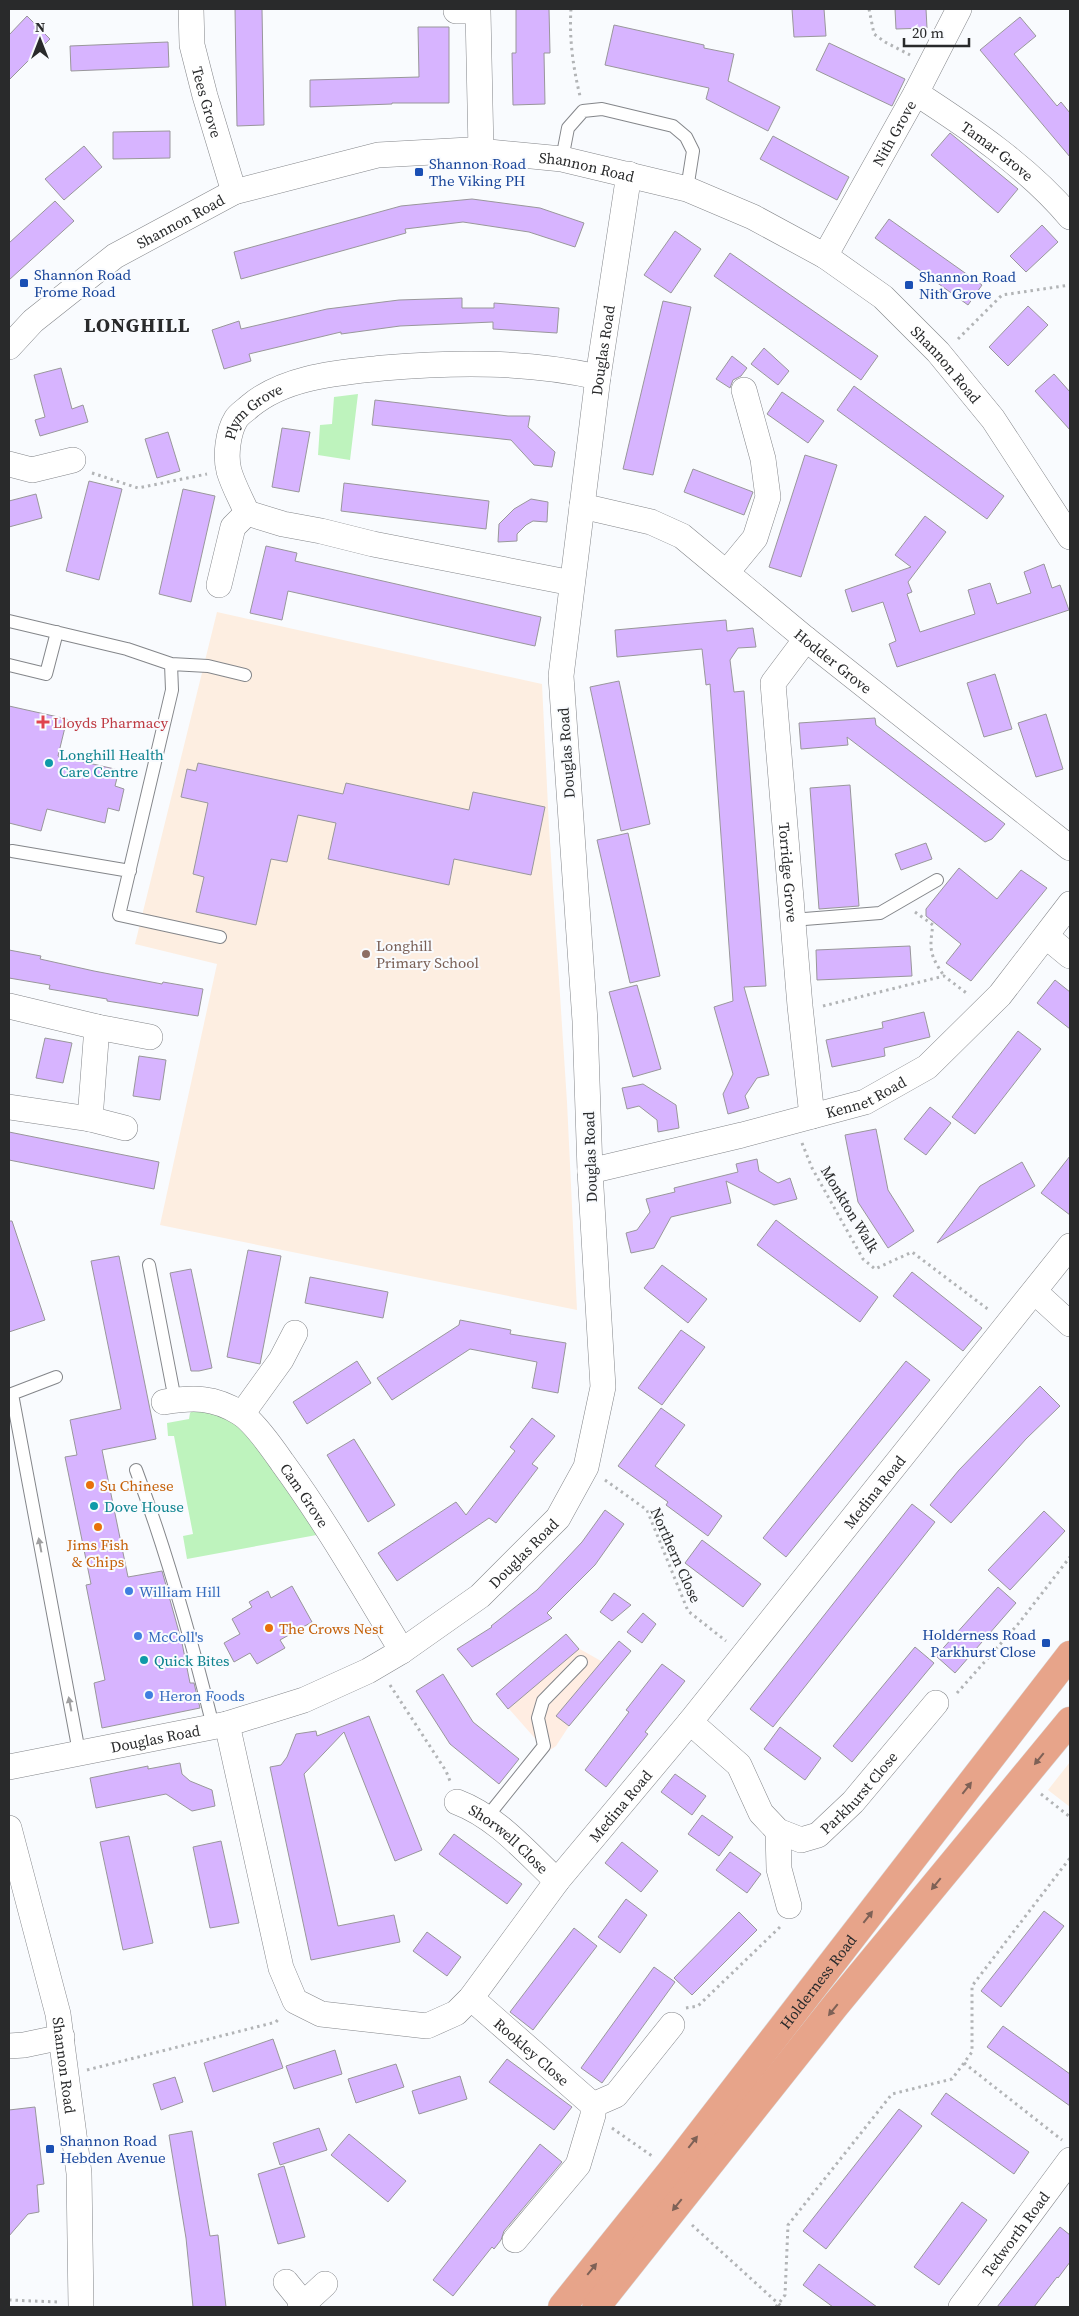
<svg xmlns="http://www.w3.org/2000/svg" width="1079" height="2316" font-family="'Source Serif 4',serif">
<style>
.industrial{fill:#ffede2}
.education{fill:#fdeee1}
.green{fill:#bef3bd}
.building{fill:#d7b4ff;stroke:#99979b}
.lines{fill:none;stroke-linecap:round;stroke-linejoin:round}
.service-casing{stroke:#84868a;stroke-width:14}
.minor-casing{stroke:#84868a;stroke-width:26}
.trunk-casing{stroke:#d8d9d9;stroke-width:29}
.path{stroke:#b2b4b6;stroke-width:3;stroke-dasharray:2.5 4;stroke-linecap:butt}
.service{stroke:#fff;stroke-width:12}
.minor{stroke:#fff;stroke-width:25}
.trunk{stroke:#e7a48a;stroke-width:28}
.oneway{fill:#9f9fa0}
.oneway2{fill:#7e6156}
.transit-dot{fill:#1a4fb4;stroke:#f9fbfe;stroke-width:2}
.health-dot{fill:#e0444e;stroke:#f9fbfe;stroke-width:2}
.culture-dot{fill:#0f9aa8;stroke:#f9fbfe;stroke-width:2}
.education-dot{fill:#8d6e63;stroke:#f9fbfe;stroke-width:2}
.food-dot{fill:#e8710a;stroke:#f9fbfe;stroke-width:2}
.shop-dot{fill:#3f7fe0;stroke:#f9fbfe;stroke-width:2}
.labels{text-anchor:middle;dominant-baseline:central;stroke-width:4;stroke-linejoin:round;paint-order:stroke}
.street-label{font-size:15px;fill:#292a2b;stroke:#f9fbfe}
.transit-label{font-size:15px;fill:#164399;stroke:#f9fbfe;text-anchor:start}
.health-label{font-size:15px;fill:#be3a42;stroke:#f9fbfe;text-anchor:start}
.culture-label{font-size:15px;fill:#0d838f;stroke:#f9fbfe;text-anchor:start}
.education-label{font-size:15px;fill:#785e54;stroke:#f9fbfe;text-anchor:start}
.food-label{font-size:15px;fill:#c56008;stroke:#f9fbfe;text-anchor:start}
.shop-label{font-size:15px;fill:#366cbe;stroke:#f9fbfe;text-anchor:start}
.district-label{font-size:20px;font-weight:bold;letter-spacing:1px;fill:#292a2b;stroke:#f9fbfe}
</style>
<rect width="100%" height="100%" fill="#f9fbfe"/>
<!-- industrial -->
<path class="industrial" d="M566,1634l12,14 23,13 13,11 -45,54 -13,20 -9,6 -51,-58z"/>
<!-- education -->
<path class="education" d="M217,612l325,72 7,143 18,275 10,208 -417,-85 57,-261 -82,-20z
M1070,1762v45l-22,-17z"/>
<!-- green -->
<path class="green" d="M358,394l-8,66 -32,-5 2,-30 12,-1 2,-27z
M195,1408l47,15 80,111 -135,25 -4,-23 10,-2 -19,-98h-6l-1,-13 22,-4 1,-6z"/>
<!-- building -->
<path class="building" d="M235,9h27l2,116 -27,1z
M516,9h33l1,44h-6l1,51 -32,1 -1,-52h4z
M792,9h32l2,27 -32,1z
M895,9h31l1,19 -31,1z
M27,16l23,23 -41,41v-45z
M1020,17l16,19 -22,18 43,52 4,-4 9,11v44l-90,-107z
M614,25l90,20v3l30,6 -6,27 52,26 -12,24 -62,-32 3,-11 -104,-23z
M418,27h31v76h-57v1l-82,3v-27l109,-3z
M168,42l1,25 -98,4 -1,-25z
M829,43l76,36 -13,27 -76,-36z
M170,131v27l-57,1v-27z
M950,133l68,56 -20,24 -67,-58z
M773,136l76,41 -12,23 -77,-41z
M84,146l18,21 -38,33 -19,-21z
M472,199l68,9 44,15 -9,24 -46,-15 -66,-10 -58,7 1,4 -165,46 -7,-27 167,-46z
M55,201l19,20 -65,59v-37z
M889,219l93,66 -14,20 -93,-67z
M1042,225l16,17 -32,30 -16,-16z
M675,231l26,18 -30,44 -27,-18z
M730,253l148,103 -17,24 -147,-104z
M462,298v10h32v-5l65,5 -2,25 -64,-4v-7l-93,4 -59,8v-2l-92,22 2,7 -27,8 -12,-39 27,-9 2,8 86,-20 72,-9z
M663,301l28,6 -38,168 -30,-6z
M1028,306l20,19 -40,41 -19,-19z
M764,348l25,23 -11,14 -27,-21z
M732,356l15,12 -6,8 -8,4 -3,8 -14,-9z
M61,368l11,41 11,-4 5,17 -48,14 -5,-16 10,-3 -11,-42z
M1054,374l16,18v38l-35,-39z
M854,386l150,110 -17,23 -150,-109z
M782,392l42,29 -16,22 -41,-29z
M375,400l133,16h22l-2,11 27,25 -3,15 -18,-2 -23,-25 -139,-15z
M282,428l28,4 -11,60 -27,-5z
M168,432l12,39 -23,7 -12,-39z
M805,455l32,10 -36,112 -32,-10z
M693,469l60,23 -9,23 -60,-23z
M89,481l33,8 -23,91 -33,-9z
M344,483l145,18 -3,28 -145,-18z
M183,489l32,7 -24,106 -32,-8z
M36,494l6,24 -33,9v-26z
M531,499l17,3 -1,20 -14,-1 -7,4 -9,9v7l-19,1 1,-18 15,-15z
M925,516l21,16 -38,50 4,10 -5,2 13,38 55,-18 -7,-24 22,-7 7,21 34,-11 -7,-21 20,-8 8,24 8,-3 9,25 -172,57 -8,-23 7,-3 -13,-39 -31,10 -7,-22 66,-23 -16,-12z
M266,546l31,7 -2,8 246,56 -6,29 -247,-55 -6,29 -32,-7z
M726,620l1,11 26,-3 3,19 -18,1 -8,12 4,32 10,-1 22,295 -22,1 25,88 -12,3 -12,18 4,12 -21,6 -5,-20 10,-20 -19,-67 19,-6 -23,-317 -4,1 -4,-36 -85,8 -2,-27z
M995,674l17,55 -28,8 -17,-54z
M619,681l31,143 -29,7 -31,-144z
M9,706l58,13 -9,37 61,14 -4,16 9,3 -5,22 -11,-3 -3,15 -58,-14 -6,22 -32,-8z
M1046,714l17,55 -27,8 -18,-54z
M875,718l1,7 129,99 -13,15 -7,3 -138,-105 1,8 -47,4 -2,-26z
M198,763l145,31 3,-11 123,27 4,-18 72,15 -14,68 -77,-16 -5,26 -121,-26 8,-36 -38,-8 -11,47 -16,-3 -15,66 -60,-13 8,-35 -11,-3 15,-71 -27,-6 6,-28 9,2z
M850,785l9,121 -40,3 -9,-121z
M628,833l32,143 -30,7 -33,-143z
M926,843l6,16 -31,11 -6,-16z
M959,868l38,31 24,-29 26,18 -76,93 -25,-18 15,-19 -35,-28v-7z
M910,946l2,30 -95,4 -1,-30z
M9,950l32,6 -1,3 54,12 68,13 1,-2 40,7 -5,27 -91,-15v-2l-58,-10 1,-4 -41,-7z
M1055,980l15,12v37l-33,-26z
M637,985l24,84 -28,8 -24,-85z
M924,1012l6,25 -46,11 1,8 -53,11 -6,-27 57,-12 -1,-6z
M1018,1031l23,18 -66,85 -23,-17z
M45,1038l27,5 -9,40 -27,-5z
M139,1056l27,4 -6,40 -27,-4z
M643,1084l33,21 3,23 -21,4 -1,-12 -18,-14 -12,3 -5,-21z
M930,1107l21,16 -25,32 -22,-16z
M876,1129l12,61 26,41 -26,17 -30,-46 -13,-67z
M9,1132l150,30 -5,27 -145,-29z
M1070,1156v59l-29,-22z
M757,1159l2,12 19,12 12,-5 7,21 -23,6 -48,-24 5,22 -60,14 -17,31 -23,5 -5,-20 11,-3 13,-18 -4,-13 29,-7 -1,-4 64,-16 -2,-8z
M1022,1162l13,24 -98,57 43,-57z
M776,1220l102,77 -18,25 -103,-77z
M9,1221h3l33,99 -36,12z
M248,1250l33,6 -21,108 -33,-7z
M119,1256l37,183 -54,11 26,127 34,-6 20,72 8,40h4l6,25 -98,20 -8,-45 11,-3 -19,-95 5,-1 -26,-127 12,-2 -7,-35 51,-11 -30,-148z
M662,1265l45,34 -19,24 -44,-35z
M191,1269l21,99 -13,3h-8l-21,-98z
M912,1272l70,56 -19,23 -70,-55z
M310,1277l78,15 -5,26 -78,-15z
M460,1320l51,10 -1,4 56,9 -8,50 -26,-5 5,-26 -67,-13 -78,51 -15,-22 82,-53z
M681,1330l24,17 -43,58 -24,-17z
M357,1361l14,22 -64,41 -14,-22z
M906,1361l24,19 -144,177 -23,-19z
M1040,1386l20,20 -34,33 -75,84 -21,-18 29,-35z
M661,1408l24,17 -30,41 67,50 -14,20 -42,-31 2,-3 -50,-36z
M532,1418l23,18 -23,28 6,4 -42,55 -7,-5 -92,63 -19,-28 78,-51 10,13 49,-64 -5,-4z
M354,1439l41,66 -27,17 -41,-67z
M912,1504l23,18 -162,205 -23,-18z
M605,1510l19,14 -29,41 -48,48 5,5 -80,49 -15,-18 35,-22 -1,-1 46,-36 45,-48z
M1044,1511l21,20 -55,59 -22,-20z
M702,1540l59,44 -18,23 -58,-44z
M292,1586l20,36 -32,18 5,8 -28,16 -7,-11 -16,9 -10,-19 16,-9 -8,-15 20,-12 -3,-5 19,-11 3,7z
M998,1587l18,16 -61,70 -19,-17z
M614,1593l17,12 -19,16 -12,-9z
M643,1613l13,11 -14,19 -15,-11z
M566,1634l13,15 -71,60 -12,-15z
M619,1641l12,10 -62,75 -13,-10z
M915,1647l19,16 -82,99 -19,-16z
M662,1664l23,17 -40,51 3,2 -42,53 -21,-17 44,-58 -3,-2z
M443,1674l30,48 46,37 -20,25 -49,-40 -34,-53z
M369,1716l53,134 -27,11 -51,-129 -40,42 34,152 56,-11 6,27 -89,18 -41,-193 11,-2 6,-8 9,-23 20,-3 1,5z
M780,1727l41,31 -16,22 -41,-31z
M180,1763l2,11 8,7 22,9 3,16 -23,5 -26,-17 -70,14 -6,-30 58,-12v3z
M675,1774l31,22 -14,19 -31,-23z
M702,1815l31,22 -14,19 -31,-22z
M454,1834l68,50 -15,20 -68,-50z
M129,1836l24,107 -30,7 -23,-108z
M221,1841l18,82 -29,5 -17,-81z
M622,1842l36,29 -17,21 -36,-29z
M730,1852l31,22 -14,19 -31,-23z
M626,1899l21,16 -27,38 -22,-16z
M1044,1911l20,15 -63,81 -20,-16z
M739,1912l18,18 -65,65 -18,-17z
M574,1928l23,18 -64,84 -23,-18z
M427,1932l34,25 -14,19 -34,-25z
M654,1967l21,15 -73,101 -21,-15z
M1003,2026l67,48v32l-83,-59z
M273,2039l10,29 -70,24 -9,-29z
M335,2050l7,24 -48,15 -8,-23z
M507,2059l65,48 -18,23 -65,-48z
M396,2064l8,23 -48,16 -8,-24z
M460,2076l7,23 -48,15 -7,-23z
M175,2077l8,25 -22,8 -8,-26z
M946,2093l83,59 -15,22 -83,-60z
M35,2107l9,77 -7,1 2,27 -11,2 -19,22v-126z
M899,2109l23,17 -96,123 -23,-18z
M319,2128l8,22 -47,15 -7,-22z
M192,2131l18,105 8,-1 8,72h-33l-7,-69 -17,-103z
M349,2134l57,47 -18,21 -57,-47z
M540,2144l22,18 -58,69 -3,9 -7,9 -2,-2 -39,49 -20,-16z
M284,2166l21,71 -27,7 -20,-70z
M962,2202l25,18 -48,65 -25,-18z
M1060,2227l10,8v27l-12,16 -1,-1 -23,30h-37z
M819,2264l32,24 26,19h-44l-30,-22z"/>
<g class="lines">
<!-- service casing -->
<g class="service-casing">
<path id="service" d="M562,159l6,-31 15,-17 19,-2 71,17 13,11 7,14 -6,38
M9,621l118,28 44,15 1,26 -53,225 101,22
M171,664l37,2 37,9
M9,665l37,9 11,-42
M12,851l118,20
M792,920l88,-7 57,-33
M149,1265l26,135
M12,1394l67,358
M9,1395l47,-18
M136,1470c32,85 55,168 77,256
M487,1817l57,-71 -6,-28 5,-17 38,-39"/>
</g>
<!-- minor casing -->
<g class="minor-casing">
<g id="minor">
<path id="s1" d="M191,9l1,36 13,51 29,96"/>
<path d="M456,11h22l3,140"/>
<path id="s2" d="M916,93c54,35 113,75 154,124"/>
<path id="s3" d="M825,256l91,-163 43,-84"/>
<path id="s4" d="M9,347l24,-26 82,-65 119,-64 144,-37 91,-5 93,9 125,30 66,28 72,39 58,41 55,55 55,67 77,118"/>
<path d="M9,464l23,6 41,-10"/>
<path id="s5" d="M582,506l69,16 31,14 124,103 264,209"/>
<path d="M727,572l28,-34 13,-41 -5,-38 -19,-69"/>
<path id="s6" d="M572,583l-199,-39 -52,-13 -38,-7 -36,-11c-6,-14 -14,-28 -18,-42 -4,-15 -1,-39 7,-52 3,-5 10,-9 14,-13 36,-30 88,-33 133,-38 72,-6 144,-7 215,9"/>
<path d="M219,585l14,-58 14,-14"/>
<path id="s7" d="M806,639l-33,44 27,323 12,110"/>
<path d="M1047,937l23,19"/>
<path d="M9,1006l88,21 53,10"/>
<path d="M9,1107l81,12 35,9"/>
<path d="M90,1119l7,-92"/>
<path id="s8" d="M590,1171l152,-36 123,-33 62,-35 73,-72 70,-91"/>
<path d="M1035,1292l35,32"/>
<path id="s9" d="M164,1402c30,-5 50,-5 76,11 13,8 33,36 42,49 44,60 81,125 120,189"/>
<path d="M242,1414l39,-54 14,-27"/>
<path id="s10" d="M690,1722l49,43 22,48 17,18 23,9 17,-5 35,-33 83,-99"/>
<path id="s11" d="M227,1724l54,244 14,33 26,13 106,12 29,-13 15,-15 86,-117 133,-159 380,-476"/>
<path id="s12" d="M9,1767l218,-43 77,-24 64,-29 34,-20 78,-55 78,-78 28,-51 17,-80 -13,-216 -5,-150 -24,-345 37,-299 31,-203"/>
<path id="s13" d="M457,1802c40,15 69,50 100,79"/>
<path id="s14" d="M9,1828l49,186 21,159 2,134"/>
<path d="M778,1831l1,38 10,37"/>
<path id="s15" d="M471,1998l122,107v10l-15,50 -63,75"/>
<path d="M9,2046l15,-1 38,-8"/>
<path d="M593,2105l23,-10 56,-70"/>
<path d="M286,2282l17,21"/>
<path d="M300,2307l25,-23"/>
<path id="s16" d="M961,2307l109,-147"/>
</g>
</g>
<!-- trunk casing -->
<g class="trunk-casing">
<g id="trunk">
<path id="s17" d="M562,2307l110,-137 398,-515"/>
<path d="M596,2307l239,-301 235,-285"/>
</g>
</g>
<!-- path -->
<path class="path" d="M571,9c-2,29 2,58 9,87
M869,9l5,25 11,8 25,13
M958,339l44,-44 68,-10
M92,473l46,15 69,-14
M915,912l18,13c-4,25 -3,30 11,51
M823,1006l121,-30 25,19
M802,1143l10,25 51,91 12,10 37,-17 77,58
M605,1480l42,30 41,101 38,30
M390,1685l56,86 4,10
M957,1693l62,-70 51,-66
M1041,1794l29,23
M686,2008l12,-2 82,-79
M964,2063l98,77
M87,2070l189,-48 4,-5
M612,2128l40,28
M692,2225l90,82
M9,2300l49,2
M776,2307l9,-12 3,-70 104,-131 60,-15 20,-27v-66l98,-128"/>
<!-- service -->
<use href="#service" class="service"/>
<!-- minor -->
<use href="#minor" class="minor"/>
<!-- trunk -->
<use href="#trunk" class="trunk"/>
</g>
<!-- one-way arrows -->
<defs><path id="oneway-solid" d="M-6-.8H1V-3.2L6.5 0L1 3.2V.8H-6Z" transform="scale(1.25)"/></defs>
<g class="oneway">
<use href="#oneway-solid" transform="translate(40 1545) rotate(-101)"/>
<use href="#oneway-solid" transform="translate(70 1704) rotate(-101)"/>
</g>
<g class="oneway2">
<use href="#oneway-solid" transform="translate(1039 1759) rotate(129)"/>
<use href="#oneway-solid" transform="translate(967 1788) rotate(-52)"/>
<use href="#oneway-solid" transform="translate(936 1884) rotate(129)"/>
<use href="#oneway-solid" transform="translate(868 1917) rotate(-52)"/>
<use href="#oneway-solid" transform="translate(833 2010) rotate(129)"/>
<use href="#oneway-solid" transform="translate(693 2142) rotate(-52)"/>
<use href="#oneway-solid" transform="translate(677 2205) rotate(129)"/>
<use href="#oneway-solid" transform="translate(592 2269) rotate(-51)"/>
</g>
<!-- markers -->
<g class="transit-dot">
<rect x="414" y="167" width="10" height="10" rx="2.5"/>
<rect x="19" y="278" width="10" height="10" rx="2.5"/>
<rect x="904" y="280" width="10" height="10" rx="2.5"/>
<rect x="1041" y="1638" width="10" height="10" rx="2.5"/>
<rect x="45" y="2144" width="10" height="10" rx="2.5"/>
</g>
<path class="health-dot" d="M40.5 714.5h5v5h5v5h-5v5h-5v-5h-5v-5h5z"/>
<g class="culture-dot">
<circle cx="49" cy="763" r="5"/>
<circle cx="94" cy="1506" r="5"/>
<circle cx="144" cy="1660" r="5"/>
</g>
<circle class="education-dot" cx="366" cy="954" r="5"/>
<g class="food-dot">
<circle cx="90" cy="1485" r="5"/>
<circle cx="98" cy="1527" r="5"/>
<circle cx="269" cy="1628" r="5"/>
</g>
<g class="shop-dot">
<circle cx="129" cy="1591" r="5"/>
<circle cx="138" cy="1636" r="5"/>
<circle cx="149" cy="1695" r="5"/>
</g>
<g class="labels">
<!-- street labels -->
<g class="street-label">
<text stroke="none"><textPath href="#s1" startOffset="95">Tees Grove</textPath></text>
<text stroke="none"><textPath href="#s3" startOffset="141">Nith Grove</textPath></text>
<text stroke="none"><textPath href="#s2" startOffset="100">Tamar Grove</textPath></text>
<text stroke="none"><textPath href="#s4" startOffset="634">Shannon Road</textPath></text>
<text stroke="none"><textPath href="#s4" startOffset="214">Shannon Road</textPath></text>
<text stroke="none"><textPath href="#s12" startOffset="1799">Douglas Road</textPath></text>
<text stroke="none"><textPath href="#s4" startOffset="1054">Shannon Road</textPath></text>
<text stroke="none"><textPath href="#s6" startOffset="449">Plym Grove</textPath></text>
<text stroke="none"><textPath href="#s5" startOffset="301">Hodder Grove</textPath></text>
<text transform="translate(566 753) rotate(-94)">Douglas Road</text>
<text stroke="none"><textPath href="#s7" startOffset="245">Torridge Grove</textPath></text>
<text stroke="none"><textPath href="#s8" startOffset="286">Kennet Road</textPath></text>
<text transform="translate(590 1157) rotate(-92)">Douglas Road</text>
<text transform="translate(850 1209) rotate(59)">Monkton Walk</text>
<text stroke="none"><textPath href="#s11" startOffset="1122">Medina Road</textPath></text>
<text stroke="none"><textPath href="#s9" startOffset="184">Cam Grove</textPath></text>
<text stroke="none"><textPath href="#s12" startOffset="569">Douglas Road</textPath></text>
<text transform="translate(676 1555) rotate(66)">Northern Close</text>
<text stroke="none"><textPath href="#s12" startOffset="149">Douglas Road</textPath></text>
<text stroke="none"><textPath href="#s10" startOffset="244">Parkhurst Close</textPath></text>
<text stroke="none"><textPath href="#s11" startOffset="718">Medina Road</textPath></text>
<text stroke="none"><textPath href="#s13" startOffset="64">Shorwell Close</textPath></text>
<text stroke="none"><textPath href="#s17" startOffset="414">Holderness Road</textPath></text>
<text stroke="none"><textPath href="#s15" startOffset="81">Rookley Close</textPath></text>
<text stroke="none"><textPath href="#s14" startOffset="244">Shannon Road</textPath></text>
<text stroke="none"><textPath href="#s16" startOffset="91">Tedworth Road</textPath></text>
</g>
<!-- transit labels -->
<g class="transit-label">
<text x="429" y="163">Shannon Road<tspan x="429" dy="17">The Viking PH</tspan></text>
<text x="34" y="274">Shannon Road<tspan x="34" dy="17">Frome Road</tspan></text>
<text x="919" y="276">Shannon Road<tspan x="919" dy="17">Nith Grove</tspan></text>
<text x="1036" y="1634" text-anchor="end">Holderness Road<tspan x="1036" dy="17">Parkhurst Close</tspan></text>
<text x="60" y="2140">Shannon Road<tspan x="60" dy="17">Hebden Avenue</tspan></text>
</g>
<!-- health labels -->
<g class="health-label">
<text x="53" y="722">Lloyds Pharmacy</text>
</g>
<!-- culture labels -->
<g class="culture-label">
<text x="59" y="754">Longhill Health<tspan x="59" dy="17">Care Centre</tspan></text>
<text x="104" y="1506">Dove House</text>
<text x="154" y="1660">Quick Bites</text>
</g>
<!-- education labels -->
<g class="education-label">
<text x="376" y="945">Longhill<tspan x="376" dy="17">Primary School</tspan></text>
</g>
<!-- food labels -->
<g class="food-label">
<text x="100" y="1485">Su Chinese</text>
<text x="98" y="1544" text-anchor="middle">Jims Fish<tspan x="98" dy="17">&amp; Chips</tspan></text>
<text x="279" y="1628">The Crows Nest</text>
</g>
<!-- shop labels -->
<g class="shop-label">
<text x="139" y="1591">William Hill</text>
<text x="148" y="1636">McColl's</text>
<text x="159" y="1695">Heron Foods</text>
</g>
<!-- district labels -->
<g class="district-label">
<text x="137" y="325">LONGHILL</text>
</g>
</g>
<!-- border -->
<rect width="1079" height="2316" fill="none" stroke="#292a2b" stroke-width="20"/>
<!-- north arrow -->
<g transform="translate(40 40)" stroke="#f9fbfe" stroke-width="4" paint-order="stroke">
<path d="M0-4L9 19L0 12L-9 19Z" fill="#292a2b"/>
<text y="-8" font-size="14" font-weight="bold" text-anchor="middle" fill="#292a2b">N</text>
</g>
<!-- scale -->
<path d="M904 38v8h65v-8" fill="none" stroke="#292a2b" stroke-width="2.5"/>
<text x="912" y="38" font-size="15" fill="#292a2b" stroke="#f9fbfe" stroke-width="4" paint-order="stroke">20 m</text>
</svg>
